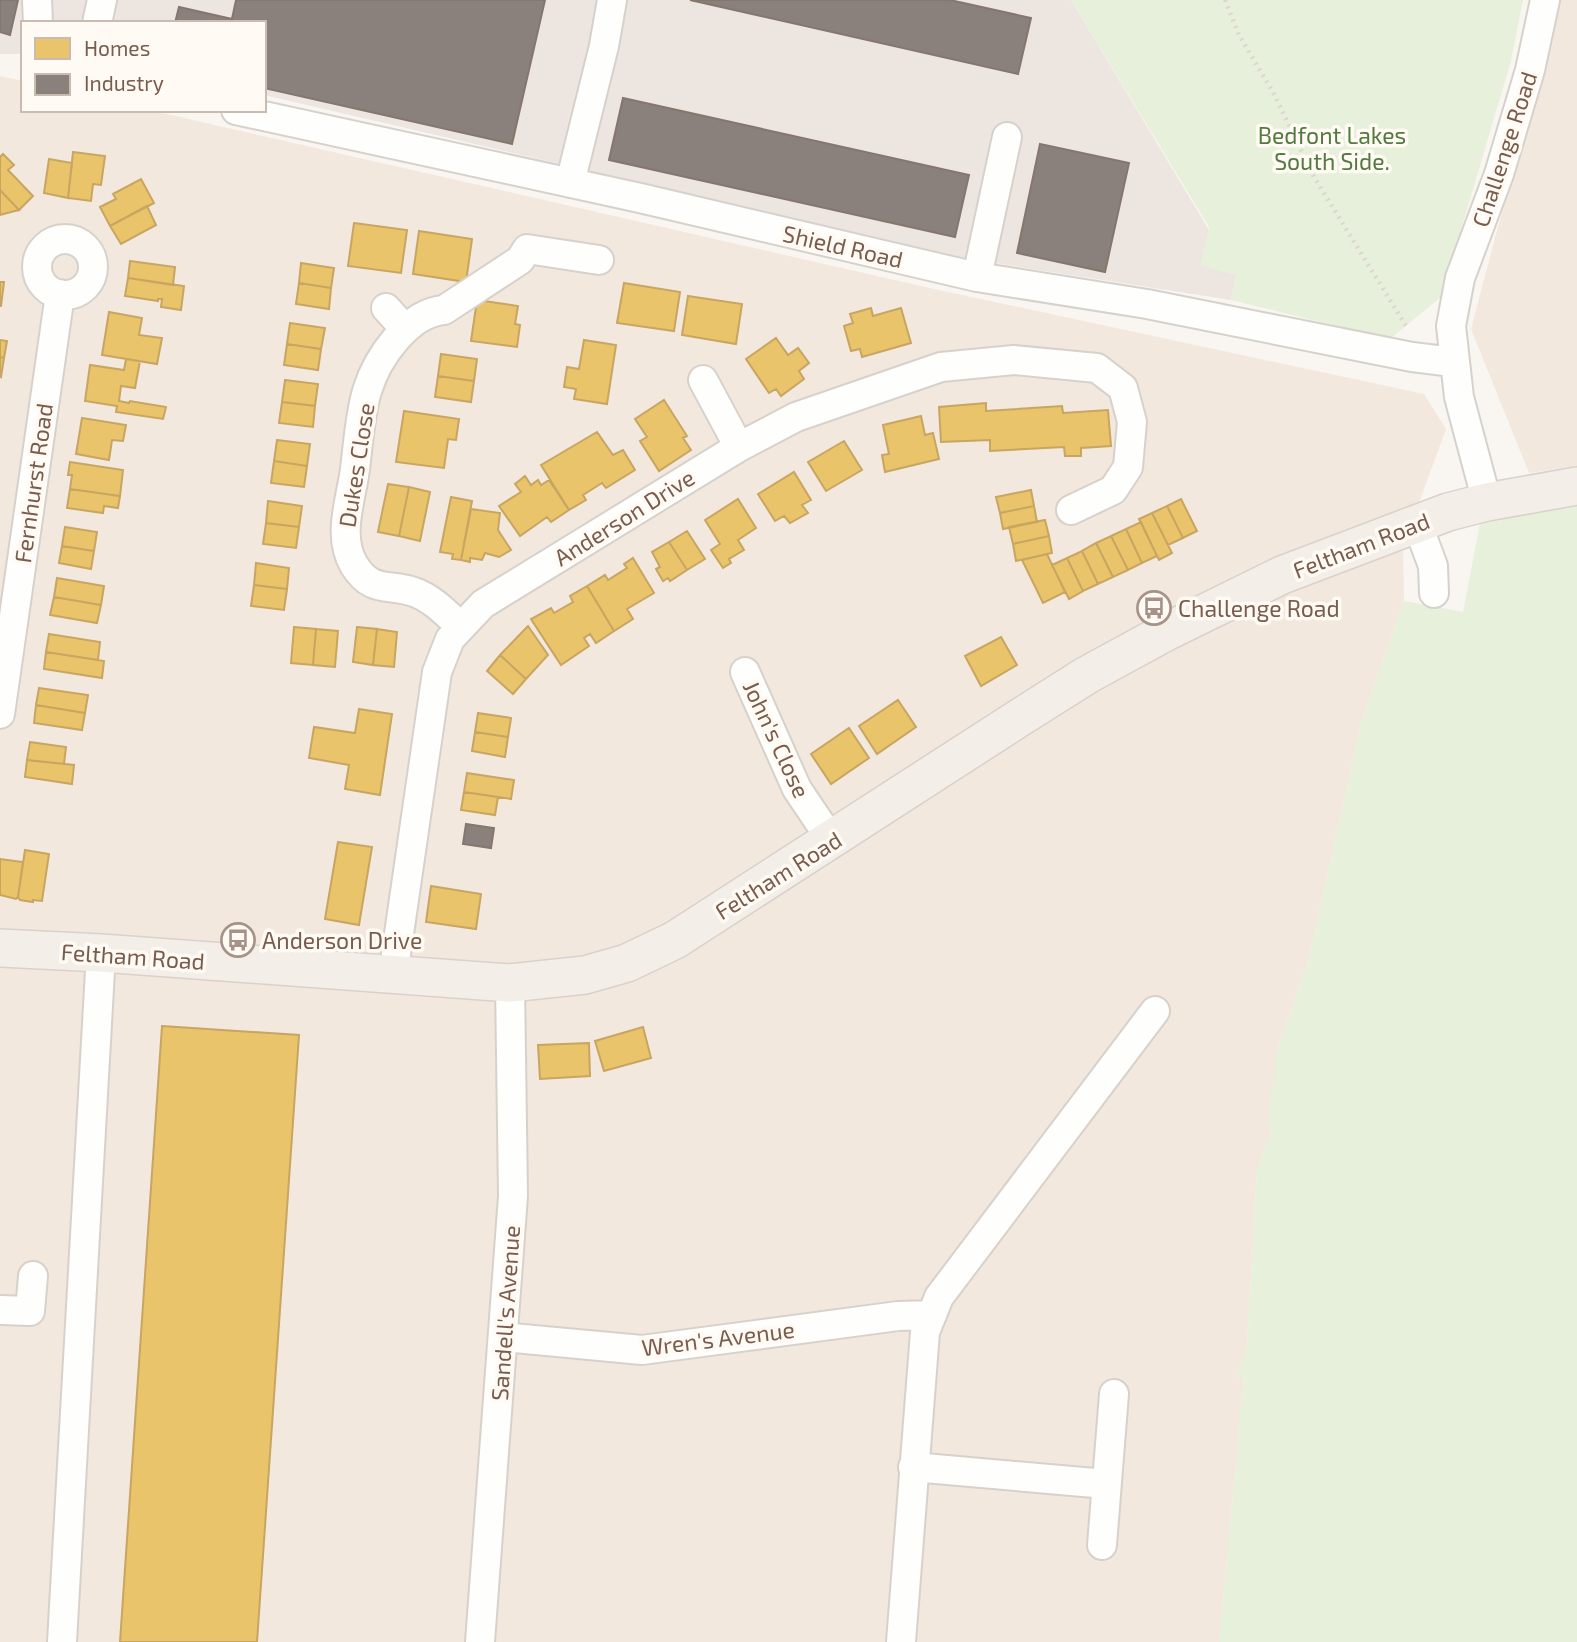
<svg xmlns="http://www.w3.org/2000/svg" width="1577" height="1642" font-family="'Exo 2',sans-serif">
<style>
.residential{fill:#f2e8de}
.industrial{fill:#ede5e0}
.green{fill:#e7f0db}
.homes{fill:#e9c46a;stroke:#c8a561;stroke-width:2}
.industry{fill:#8a817c;stroke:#85766e;stroke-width:2}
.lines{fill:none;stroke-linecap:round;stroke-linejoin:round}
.minor-casing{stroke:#d7d1cb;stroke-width:32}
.major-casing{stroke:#dad1cc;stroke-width:40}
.path{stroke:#dcd5d0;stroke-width:4.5;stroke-dasharray:2 5;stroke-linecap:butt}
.minor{stroke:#fefefd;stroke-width:28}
.major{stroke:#f3eee8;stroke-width:37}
.labels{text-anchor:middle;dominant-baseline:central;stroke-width:7;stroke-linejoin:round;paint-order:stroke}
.park-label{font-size:23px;fill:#537a41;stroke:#fffaf3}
.street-label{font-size:23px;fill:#7a5c4d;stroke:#fffaf3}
.poi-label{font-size:23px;fill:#7a5c4d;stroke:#fffaf3;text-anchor:start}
</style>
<rect width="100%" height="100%" fill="#f9f5f0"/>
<!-- residential -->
<path class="residential" d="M1558,0h19v466l-48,7 -58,-144 70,-265 5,1z
M0,76l23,5v29h126l785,179 490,105 22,35 -43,117 1,55 -42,119 -53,238 -32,93 -5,79 -15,40 -10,176 -9,30 6,3 -25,263h-1219z"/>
<!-- industrial -->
<path class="industrial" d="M0,0h1071l165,275 -5,25 -257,-40 -710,-165v-72h-241v31h-23z"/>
<!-- green -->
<path class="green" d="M1071,0h452l-12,61 -70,236 -51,42 -159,-39 5,-25 -36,-9 9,-39z
M1577,502v1140h-358l25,-263 -7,-2 10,-31 10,-176 15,-40 -5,-5 10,-74 32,-93 53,-238 42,-119 59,11 18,-94z"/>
<!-- homes -->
<path class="homes" d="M73,152l32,4 -4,29 -8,-1 -2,17 -23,-3z
M3,154l11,11 -6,5 25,26 -14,14 -19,-20v-33z
M49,159l23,4 -4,35 -24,-5z
M141,179l13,24 -44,23 -10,-19 16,-8 -3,-5z
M0,190l19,20 -19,5z
M147,206l9,19 -35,19 -11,-18z
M354,223l53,7 -6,43 -53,-7z
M419,231l53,8 -6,43 -53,-8z
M130,261l45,6 -2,18 -45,-7z
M301,263l33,5 -3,20 -32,-5z
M128,278l56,8 -3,24 -20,-3 1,-8h-4v2l-33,-5z
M0,282h4l-3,24h-1z
M299,283l32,5 -2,21 -33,-5z
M624,283l56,9 -6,39 -57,-8z
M688,296l54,8 -6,40 -54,-9z
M477,300l41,6 -3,18 5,1 -3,22 -46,-6z
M871,308l2,8 28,-8 10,35 -49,14 -2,-8 -9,2 -7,-25 9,-3 -3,-9z
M109,312l33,6 -3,17 23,3 -5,26 -55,-9z
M290,323l35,5 -4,21 -34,-5z
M776,338l12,17 10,-7 11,15 -10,8 5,8 -23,17 -5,-7 -7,4 -23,-34z
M0,340l7,1 -3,17 -4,-1z
M584,340l32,5 -9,59 -33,-5 2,-10 -12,-2 3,-20 12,2z
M287,344l34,5 -3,21 -34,-5z
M441,354l36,5 -3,22 -36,-5z
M0,357l4,1 -3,19 -1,-1z
M126,359l14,2 -5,27 -14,-2 -2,15 10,2 1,-2 36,6 -3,12 -47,-7 1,-6 -32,-5 5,-36 34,5z
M438,376l36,5 -3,21 -36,-5z
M285,380l33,4 -3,22 -33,-4z
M664,400l23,36 -4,2 8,12 -32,21 -19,-30 7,-4 -12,-18z
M282,402l33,4 -2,21 -34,-4z
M986,403v8l76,-5 1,7 45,-3 3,36 -30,2v8h-16l-1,-9 -74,4v-11l-49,2 -2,-35z
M404,411l55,8 -3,21 -8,-1 -4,29 -48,-6z
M921,416l4,19 8,-2 6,26 -54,13 -3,-17 7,-1 -6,-29z
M82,418l44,7 -3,16 -11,-1 -3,20 -33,-6z
M597,432l16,23 10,-5 12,20 -29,18 -4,-5 -19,12 3,5 -17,10 -28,-45z
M277,440l33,4 -3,22 -33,-5z
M844,441l18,29 -36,21 -18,-29z
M274,461l33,5 -3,21 -33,-4z
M70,462l53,8 -3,26 -50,-7 2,-14h-4z
M794,472l17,28 -9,5 6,8 -18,10 -6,-7 -9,5 -17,-27z
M525,476l6,9 7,-5 3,5 8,-5 20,30 -18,12 -4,-5 -27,19 -21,-30 22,-14 -6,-8z
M388,484l21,3 -10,49 -21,-4z
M409,487l21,5 -10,49 -21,-5z
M70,489l50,7 -2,12 -14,-2 -1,7 -36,-5z
M1031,490l3,16 -34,7 -4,-16z
M451,497l21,4 -11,59 -9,-1 1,-5 -13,-2z
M738,499l18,29 -18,12 6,10 -15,9 2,4 -8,5 -12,-18 9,-6 -15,-24z
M1181,499l16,32 -14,7 -16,-32z
M268,501l34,5 -3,21 -33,-4z
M1034,506l3,16 -34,7 -3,-16z
M1167,506l16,32 -15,7 -16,-32z
M471,509l29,4 -2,17 13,20 -12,7 -14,-4 -3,7 -12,-2v4l-9,-2z
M1152,513l20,40 -13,7 -20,-41z
M1045,520l4,16 -36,8 -4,-17z
M1141,522l16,34 -15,7 -16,-34z
M266,523l33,4 -3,21 -33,-4z
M65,527l32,5 -3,19 -32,-5z
M1126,529l16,34 -14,7 -17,-34z
M687,531l18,28 -18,11 -18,-28z
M1049,536l3,17 -36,8 -3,-17z
M1111,536l17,34 -15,7 -17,-34z
M669,542l18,28 -17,11 -2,-3 -5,3 -7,-12 4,-2 -8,-15z
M1096,543l17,34 -15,7 -16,-33z
M62,546l32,5 -3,18 -32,-6z
M1082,551l16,33 -15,7 -16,-33z
M1047,554l18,38 -22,11 -21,-43z
M633,558l21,35 -27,16 6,10 -19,12 -27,-45 18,-11 3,5 19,-12 -3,-4z
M1067,558l16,33 -14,8 -17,-34z
M256,563l33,5 -2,21 -33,-4z
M57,578l47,8 -3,19 -47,-8z
M254,585l33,4 -3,21 -33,-4z
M587,586l27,45 -18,12 -6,-9 -6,4 5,8 -28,19 -30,-46 20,-11 3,5 19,-11 -3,-6z
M54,597l47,8 -4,18 -47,-8z
M528,626l20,29 -22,24 -26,-24z
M294,627l22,2 -3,36 -22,-2z
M357,627l20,2 -4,36 -20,-3z
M316,629l22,2 -3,36 -22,-2z
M377,629l20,3 -3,35 -21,-2z
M49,634l51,8 -2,18 -52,-8z
M1001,637l16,28 -36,21 -16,-30z
M46,652l58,9 -2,17 -58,-9z
M500,655l26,24 -13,15 -26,-23z
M39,688l49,7 -3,18 -49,-8z
M898,700l18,27 -39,27 -18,-28z
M36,705l49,8 -3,17 -48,-7z
M359,709l33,5 -12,81 -35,-6 4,-24 -40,-7 5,-31 41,6z
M478,713l33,5 -3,19 -33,-5z
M849,728l20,30 -38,26 -20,-30z
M475,732l33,5 -3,20 -33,-6z
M30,742l36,5 -2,17 -37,-4z
M27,760l47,5 -2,19 -47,-7z
M467,773l47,7 -3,19 -47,-7z
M464,792l34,5 -3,18 -34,-5z
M338,842l34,5 -13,78 -34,-6z
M25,850l24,4 -7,47 -9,-1v2l-13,-2 -2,-3z
M0,859l23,3 -5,35 -2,2 -16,-4z
M431,886l50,8 -5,35 -50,-7z
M162,1026l137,9 -42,607h-137z
M643,1027l8,31 -47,13 -9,-30z
M589,1043l1,33 -50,3 -2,-34z"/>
<!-- industry -->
<path class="industry" d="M0,0h18l-8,35 -10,-3z
M236,0h309l-33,144 -248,-56v-65h-89l4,-16 53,12z
M690,0h260l81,18 -13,56z
M623,98l346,77 -14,62 -346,-77z
M1040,144l89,19 -24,109 -88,-19z
M466,824l28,4 -3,20 -28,-4z"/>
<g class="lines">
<!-- minor casing -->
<g class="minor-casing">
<path id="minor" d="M37,0l1,23
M97,23l5,-23
M236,110l404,88 337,79 170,27 265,53 41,5
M570,183l34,-137 8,-46
M37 267a28 28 0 1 1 56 0a28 28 0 1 1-56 0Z
M977,277l30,-140
M386,308l19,21
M703,380l36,67
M1487,502l-28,-105 -8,-71 9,-48 39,-104 31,-104 15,-70
M1417,523l16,43 1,27
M461,627c-13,-12 -29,-29 -47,-35 -25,-9 -42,2 -60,-27 -16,-27 -5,-60 0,-89 4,-27 5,-58 13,-85 10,-33 41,-78 77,-81l76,-50 7,-11 72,11
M745,672l52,117 35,52
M0,714l60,-420
M393,975l44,-303 13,-33 33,-35 256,-157 57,-30 145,-50 73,-7 83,8 26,20 9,34 -4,45 -15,23 -42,20
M0,1310l30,1 3,-35
M503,1337l139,13 256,-34 34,-1
M913,1467l193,17
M1102,1545l12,-151
M62,1642l39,-689
M480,1642l33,-446 -3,-213
M901,1642l24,-310 14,-35 216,-286"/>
</g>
<!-- major casing -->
<g class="major-casing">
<path id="major" d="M0,948l101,5 409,30 75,-8 42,-12 48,-23 344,-222 68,-43 79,-43 116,-57 166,-63 39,-10 90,-16"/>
</g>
<!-- path -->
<path class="path" d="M1225,0l14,35 35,59 40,83 92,149"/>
<!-- minor -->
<use href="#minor" class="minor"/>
<!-- major -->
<use href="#major" class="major"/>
</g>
<!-- icons -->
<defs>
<g id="bus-ring" transform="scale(1.75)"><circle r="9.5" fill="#fffaf3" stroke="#a69286" stroke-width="1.5"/><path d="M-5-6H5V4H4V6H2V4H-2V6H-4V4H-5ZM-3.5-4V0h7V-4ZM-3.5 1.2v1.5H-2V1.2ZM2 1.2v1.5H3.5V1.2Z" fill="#a69286"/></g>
</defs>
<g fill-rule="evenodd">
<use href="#bus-ring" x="1154" y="608"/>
<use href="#bus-ring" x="238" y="940"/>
</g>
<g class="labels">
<!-- park labels -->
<g class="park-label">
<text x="1332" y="135">Bedfont Lakes<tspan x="1332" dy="26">South Side.</tspan></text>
</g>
<!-- street labels -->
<g class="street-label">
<text transform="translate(1504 149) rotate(-72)">Challenge Road</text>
<text transform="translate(843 246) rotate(13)">Shield Road</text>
<text transform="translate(356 465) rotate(-81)">Dukes Close</text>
<text transform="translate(33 483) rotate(-82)">Fernhurst Road</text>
<text transform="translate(624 517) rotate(-32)">Anderson Drive</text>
<text transform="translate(1361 545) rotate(-21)">Feltham Road</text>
<text transform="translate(777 739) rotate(65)">John's Close</text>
<text transform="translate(778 875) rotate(-32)">Feltham Road</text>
<text transform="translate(133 956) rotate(4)">Feltham Road</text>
<text transform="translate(505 1313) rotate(-86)">Sandell's Avenue</text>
<text transform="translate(718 1338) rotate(-7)">Wren's Avenue</text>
</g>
<!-- poi labels -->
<g class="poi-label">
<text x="1178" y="608">Challenge Road</text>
<text x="262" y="940">Anderson Drive</text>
</g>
</g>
<!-- legend -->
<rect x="21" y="21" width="245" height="91" fill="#fffaf3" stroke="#cabbb1" stroke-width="2"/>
<rect x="35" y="38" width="35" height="21" fill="#e9c46a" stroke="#cabbb1" stroke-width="2"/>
<text x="84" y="56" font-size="21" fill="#7a5c4d">Homes</text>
<rect x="35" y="74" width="35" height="21" fill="#8a817c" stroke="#cabbb1" stroke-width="2"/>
<text x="84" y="91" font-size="21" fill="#7a5c4d">Industry</text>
</svg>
